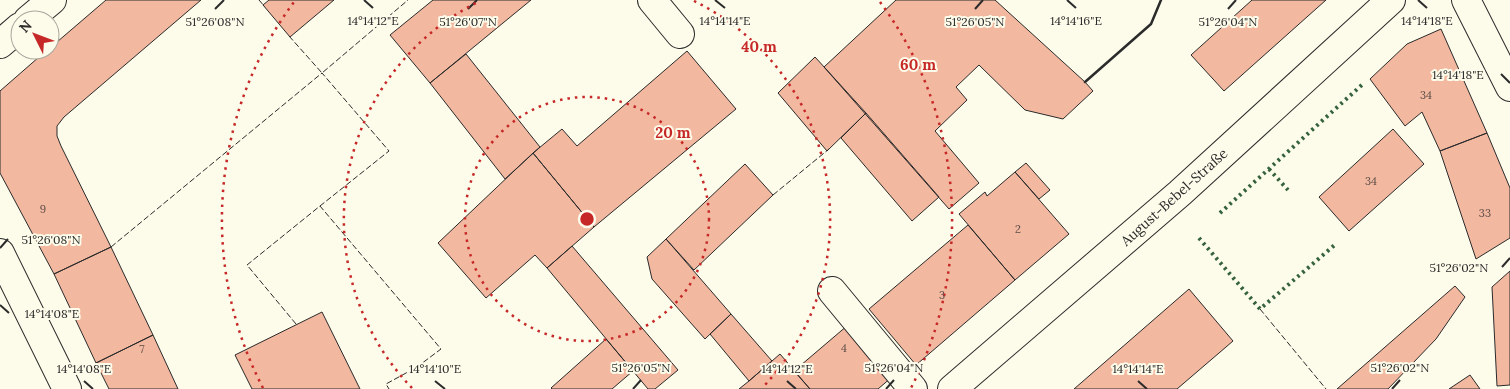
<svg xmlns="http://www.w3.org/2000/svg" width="1510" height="389" font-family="Lora,serif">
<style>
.building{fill:#f2b8a0;stroke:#2b2b2b}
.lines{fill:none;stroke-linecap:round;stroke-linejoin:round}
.minor-casing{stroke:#2b2b2b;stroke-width:30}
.minor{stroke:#fdfbea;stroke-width:28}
.hedge{stroke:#34623c;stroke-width:4;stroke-dasharray:2.5 4;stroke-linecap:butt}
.fence{stroke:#2b2b2b;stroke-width:1;stroke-dasharray:6 2.5;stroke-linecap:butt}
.wall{stroke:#2b2b2b;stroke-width:2.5}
.ticks{fill:none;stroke:#2b2b2b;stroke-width:2}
.ring{fill:none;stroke:#c62828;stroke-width:2.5;stroke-dasharray:2.5 5}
.labels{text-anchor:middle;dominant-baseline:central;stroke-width:4;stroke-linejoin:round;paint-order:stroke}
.number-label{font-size:11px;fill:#5d4e48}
.street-label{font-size:14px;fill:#2b2b2b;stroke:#fdfbea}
.ticks-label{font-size:12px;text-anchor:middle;fill:#2b2b2b;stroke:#fdfbea;stroke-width:4;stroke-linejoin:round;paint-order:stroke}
.centre{fill:#c62828;stroke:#fdfbea;stroke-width:2.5}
.ring-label{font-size:15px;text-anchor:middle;font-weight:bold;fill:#c62828;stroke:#fdfbea;stroke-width:4;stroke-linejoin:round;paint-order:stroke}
</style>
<rect width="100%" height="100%" fill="#fdfbea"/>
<!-- building -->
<path class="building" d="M106,0h95l-137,117 -7,9v10l4,10 50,101 -57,27 -54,-101v-82l47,-41h3v-2z
M269,0h65l-44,37 -27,-32z
M433,0h98l-101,83 -40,-48z
M896,0h99l90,82 8,9 -30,28 -38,-9 -46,-45 -23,22 11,13 -32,31 44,52 -30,26 -125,-142z
M1252,0h74l-102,91 -33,-36z
M1441,29l46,104 -47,18 -18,-39 -17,14 -35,-47 37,-35z
M687,51l49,58 -142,118 -61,-74 29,-24 15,17z
M466,54l74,93 -35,32 -75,-96z
M815,57l51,56 -39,38 -49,-58z
M866,113l73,84 -27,24 -71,-83z
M1393,129l31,35 -75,67 -30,-34z
M1487,133l23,55v50l-34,21 -36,-108z
M533,153l61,74 -47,41 -12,-13 -49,43 -48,-55z
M1026,163l24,27 -11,9 -24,-27z
M745,164l28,31 -79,75 -28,-31z
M1015,172l54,62 -54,46 -56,-66 26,-22 2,4z
M968,225l47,55 -99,85 -47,-56z
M666,239l65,75 -26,25 -53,-60 -5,-22z
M572,246l106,124 -23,19h-7l-101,-121z
M111,247l42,88 -57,28 -42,-89z
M1510,271v114l-13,1 -5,-99z
M1455,286l10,11 -29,42 -48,50h-51z
M1189,289l44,52 -56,48h-103z
M322,312l38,77h-108l-17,-34z
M731,314l41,47 -23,20 -39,-47z
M848,325l44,52 -14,12h-68l-16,-18z
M153,335l25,54h-69l-13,-26z
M606,339l27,32 -21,18h-60l-1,-1z
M780,354l30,35h-71l10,-8z
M1470,375l10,14h-31z"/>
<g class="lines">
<!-- minor casing -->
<g class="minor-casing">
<path id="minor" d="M652,0l28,34
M1466,0l44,87
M28,20l24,-20
M0,44l20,-17
M0,253l67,136
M832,291l81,98
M952,389l228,-196 211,-193"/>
</g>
<!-- minor -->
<use href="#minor" class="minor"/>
<!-- hedge -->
<path class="hedge" d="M1269,169l19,21
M1220,213l144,-130
M1199,238l61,71 77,-66"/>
<!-- fence -->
<path class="fence" d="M259,0l6,7
M289,36l33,37 86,-73
M773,195l56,-46
M111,247l211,-174 67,78 -69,55
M1260,309l66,80
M296,324l-49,-59 73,-59 121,143 -24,18 -31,17 3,5"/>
<!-- wall -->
<path class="wall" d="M1085,82l66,-58 10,-24"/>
</g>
<!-- ticks -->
<path class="ticks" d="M364,0l9,8M715,0l10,8M1067,0l9,8M1418,0l9,8M215,9l9,-9M468,9l9,-9M975,9l8,-9M1228,9l8,-9M1501,74l9,9M0,248l8,-9M1502,267l8,-9M0,305l9,8M84,381l9,8M435,381l10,8M787,381l9,8M1138,381l9,8M633,389l8,-9M886,389l8,-9M1392,389l8,-9"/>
<!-- distance rings -->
<g class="ring">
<circle cx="587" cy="219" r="122"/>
<path d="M412 388A243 243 0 0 1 480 1M694 1A243 243 0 0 1 762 388"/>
<path d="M263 388A365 365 0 0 1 294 2M880 2A365 365 0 0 1 911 388"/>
</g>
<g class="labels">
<!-- number labels -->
<g class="number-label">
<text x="1426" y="95">34</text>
<text x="1371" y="181">34</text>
<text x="43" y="209">9</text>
<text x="1485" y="213">33</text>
<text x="1018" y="229">2</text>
<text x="942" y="295">3</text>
<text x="844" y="348">4</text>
<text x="142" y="349">7</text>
</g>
<!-- street labels -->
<g class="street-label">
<text transform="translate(1174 197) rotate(-42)">August-Bebel-Straße</text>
</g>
</g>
<g class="ticks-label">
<text x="373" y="25">14°14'12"E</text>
<text x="725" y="25">14°14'14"E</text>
<text x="1076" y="25">14°14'16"E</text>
<text x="1427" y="25">14°14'18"E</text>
<text x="215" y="26">51°26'08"N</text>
<text x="468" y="26">51°26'07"N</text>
<text x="975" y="26">51°26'05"N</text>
<text x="1228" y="26">51°26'04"N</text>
<text x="1458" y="79">14°14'18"E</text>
<text x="51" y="244">51°26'08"N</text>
<text x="1459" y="272">51°26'02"N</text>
<text x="52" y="318">14°14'08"E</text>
<text x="641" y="372">51°26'05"N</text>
<text x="894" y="372">51°26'04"N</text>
<text x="1400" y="372">51°26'02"N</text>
<text x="84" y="373">14°14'08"E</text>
<text x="435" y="373">14°14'10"E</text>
<text x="787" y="373">14°14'12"E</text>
<text x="1138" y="373">14°14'14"E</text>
</g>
<circle cx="587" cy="219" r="8" class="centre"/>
<g class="ring-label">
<text x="759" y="52">40 m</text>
<text x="918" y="70">60 m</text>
<text x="673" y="138">20 m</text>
</g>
<!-- north arrow -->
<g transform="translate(35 35) rotate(312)"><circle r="24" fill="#fdfbea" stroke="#a9a89e"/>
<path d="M0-4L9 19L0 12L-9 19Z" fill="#c62828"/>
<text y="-8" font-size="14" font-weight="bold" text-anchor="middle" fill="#2b2b2b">N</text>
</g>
</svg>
